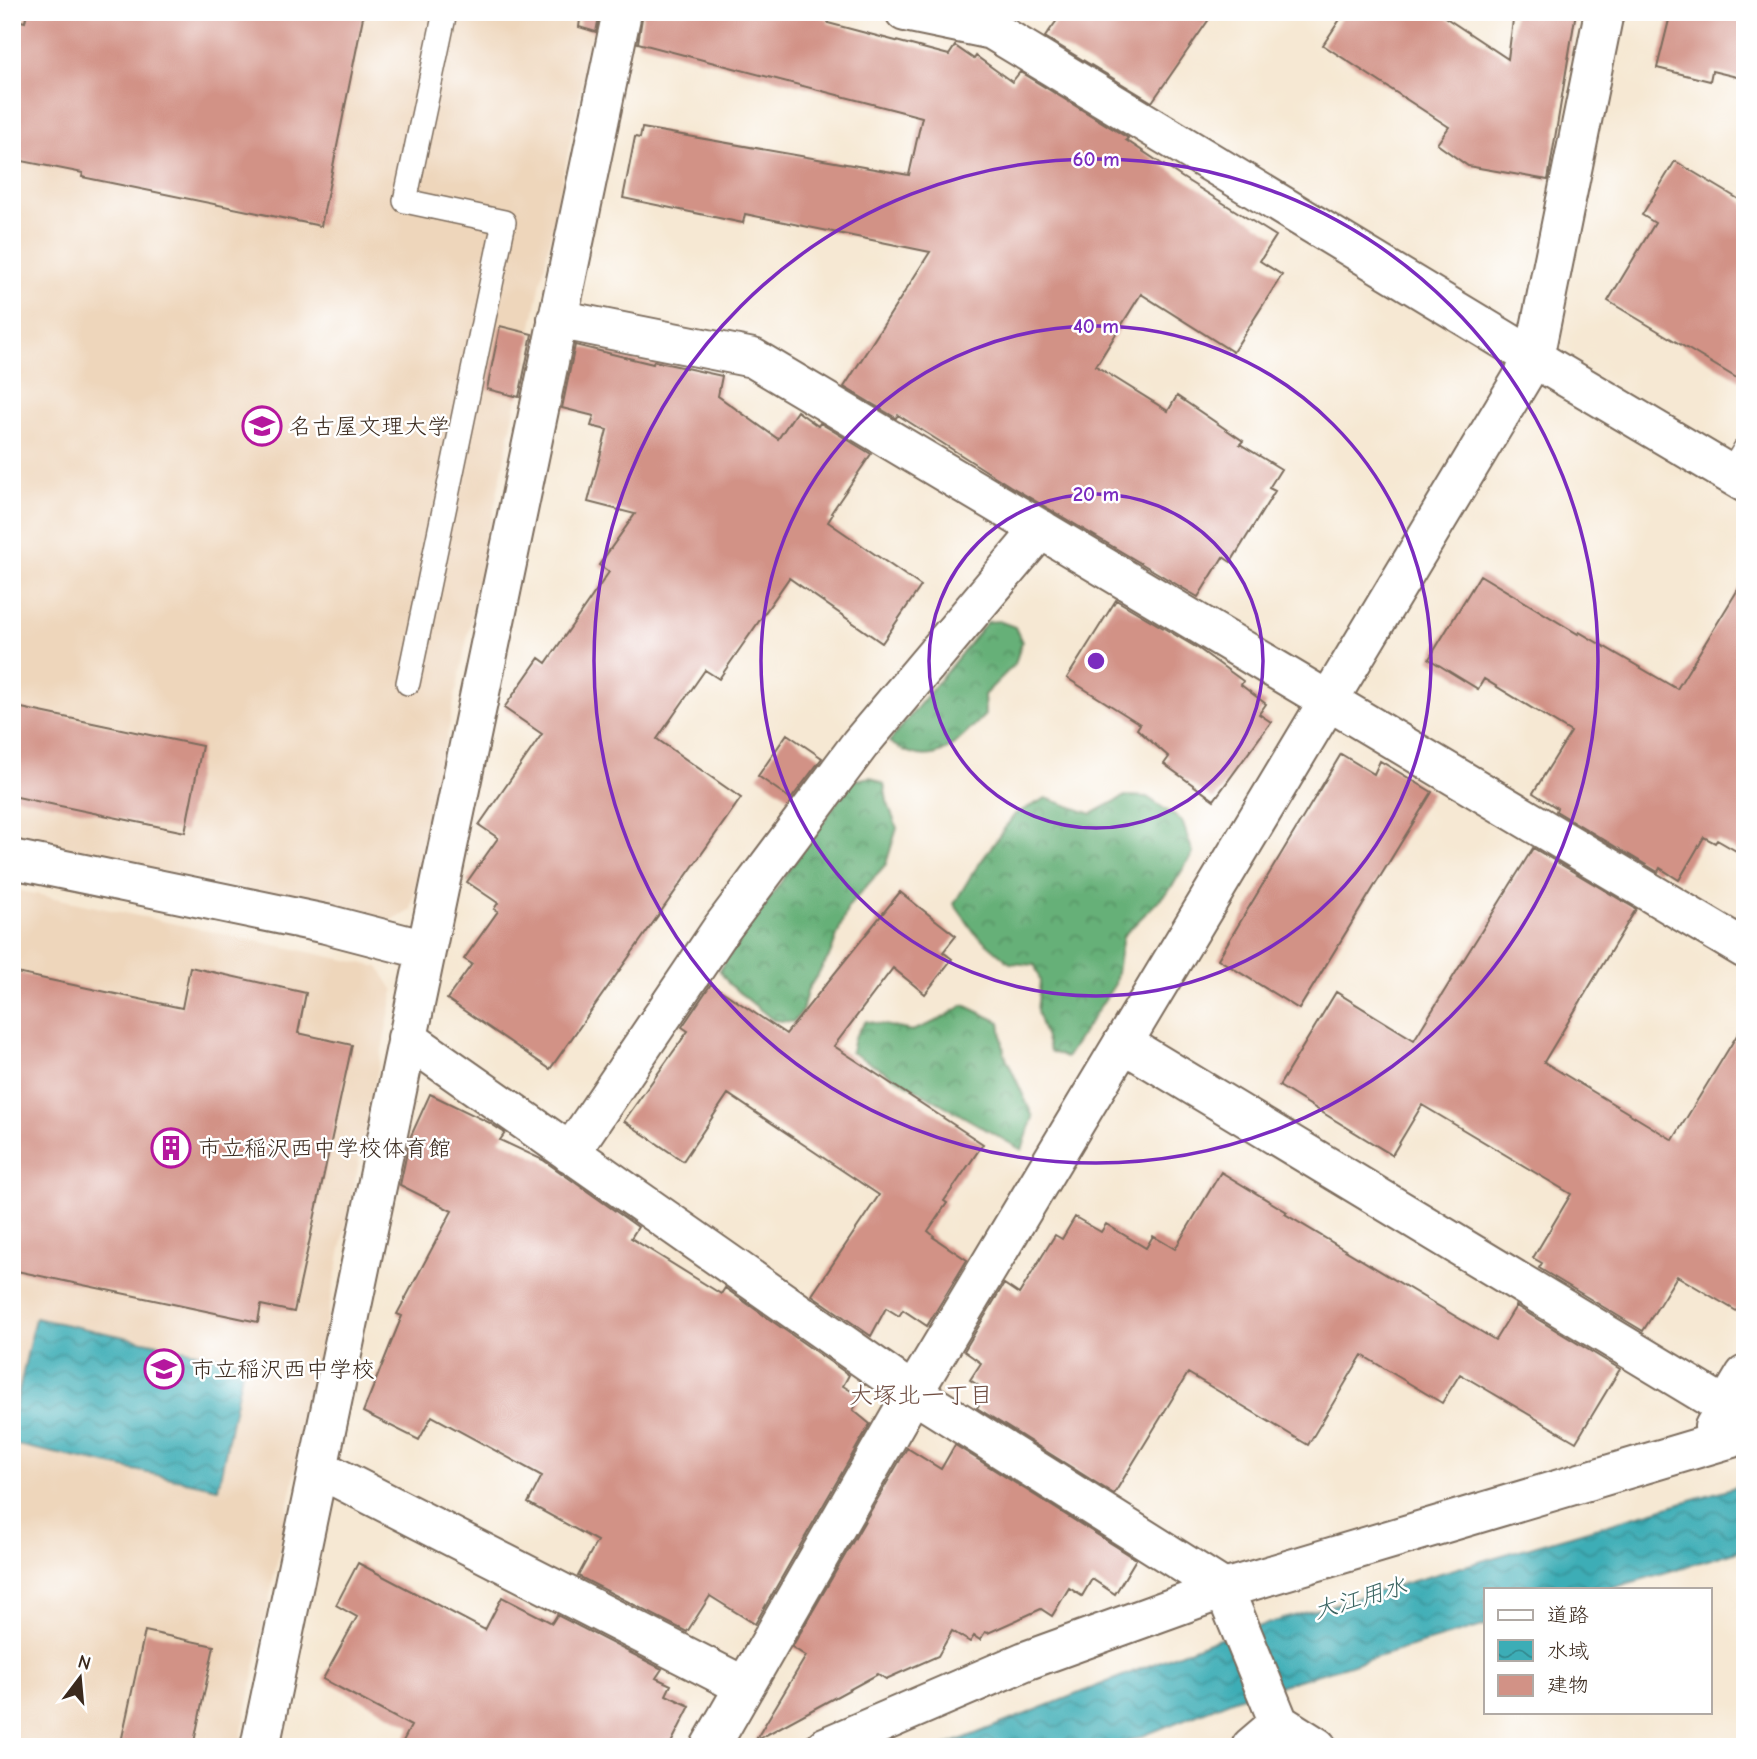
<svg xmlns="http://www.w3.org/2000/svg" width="1757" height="1759" font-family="'Comic Neue','Klee One',sans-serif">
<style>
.built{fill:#eed6bb}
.forest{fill:url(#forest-crowns);stroke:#506d4b;stroke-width:2}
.water{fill:url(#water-waves);stroke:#3c6c6a;stroke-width:2}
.building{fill:#d29286}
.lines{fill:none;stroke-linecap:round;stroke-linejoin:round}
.service-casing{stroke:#7c6c5d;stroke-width:26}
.minor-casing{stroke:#7c6c5d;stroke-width:42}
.tertiary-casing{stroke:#7c6c5d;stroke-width:42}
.service{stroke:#fff;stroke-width:23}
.minor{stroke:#fff;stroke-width:38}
.tertiary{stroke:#fff;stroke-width:38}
.ring{fill:none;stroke:#7b2cbf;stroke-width:3.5}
.labels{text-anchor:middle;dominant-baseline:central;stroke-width:5;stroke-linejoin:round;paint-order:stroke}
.poi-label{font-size:23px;fill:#3b2a1e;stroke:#fff;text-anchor:start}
.neighbourhood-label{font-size:24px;fill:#704e42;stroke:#fff}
.water-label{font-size:24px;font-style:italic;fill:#3b6562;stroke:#fff}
.centre{fill:#7b2cbf;stroke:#fff;stroke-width:3.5}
.ring-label{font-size:21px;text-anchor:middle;font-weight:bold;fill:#7b2cbf;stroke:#fff;stroke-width:5;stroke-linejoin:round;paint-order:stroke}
</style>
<defs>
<pattern id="forest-crowns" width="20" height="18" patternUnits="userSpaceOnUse" patternTransform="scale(1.75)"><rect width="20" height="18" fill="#66b078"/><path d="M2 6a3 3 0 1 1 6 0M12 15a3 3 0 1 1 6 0" fill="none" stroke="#558f62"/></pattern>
<pattern id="water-waves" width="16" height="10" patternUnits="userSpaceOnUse" patternTransform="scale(1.75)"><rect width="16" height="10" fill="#3cadb6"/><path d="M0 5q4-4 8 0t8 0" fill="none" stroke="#348d93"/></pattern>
</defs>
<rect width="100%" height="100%" fill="#fff"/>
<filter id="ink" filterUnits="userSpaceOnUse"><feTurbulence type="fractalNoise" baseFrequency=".0143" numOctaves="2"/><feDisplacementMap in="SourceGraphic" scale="14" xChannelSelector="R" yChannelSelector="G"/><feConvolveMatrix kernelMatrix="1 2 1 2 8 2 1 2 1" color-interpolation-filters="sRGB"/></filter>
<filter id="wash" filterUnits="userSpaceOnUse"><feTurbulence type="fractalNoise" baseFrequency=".00686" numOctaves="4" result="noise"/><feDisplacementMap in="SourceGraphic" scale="28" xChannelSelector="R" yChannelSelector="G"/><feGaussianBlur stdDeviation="1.57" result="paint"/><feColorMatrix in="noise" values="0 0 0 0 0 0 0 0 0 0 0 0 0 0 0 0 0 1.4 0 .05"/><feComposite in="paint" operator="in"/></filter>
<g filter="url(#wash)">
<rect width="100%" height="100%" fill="#f6e8d3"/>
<!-- built -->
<path class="built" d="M12,12h585l-186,898 -19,11 -380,-81z
M12,889l367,78 15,24 -155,756h-227z"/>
<!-- forest -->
<path class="forest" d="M999,621l16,6 7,15 -7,22 -31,31 1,20c-33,32 -51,58 -96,27l98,-120z
M870,777l14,7 3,17 10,27 -11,36 -38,43 -18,48 -23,36 -5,21 -9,10 -20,-2 -44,-36 -10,-14 133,-189z
M1125,796l22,1 35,24 11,32 -22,35 -48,48 -8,48 -49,74 -16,-7 -13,-39 3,-31 -5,-16 -25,-2 -35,-30 -21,-29 18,-30 43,-60 31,-16 46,16z
M964,1005l36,17 4,31 29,64 -11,33 -171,-98 3,-14 12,-17 46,10 27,-11z"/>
<!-- water -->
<path class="water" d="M35,1318l209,44 -26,126 -206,-44v-21z
M1745,1484v65l-136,40h-123v36l-249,73 -122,49h-173l280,-110z"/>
<g id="blocks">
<!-- building -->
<path class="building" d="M27,12h337l-43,214 -239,-49 1,-4 -71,-14v-140l13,3z
M581,12h19l-4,20 -17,-5z
M643,12h161l25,7 -1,4 121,32 6,-9 19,13 2,-3 36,26 8,-10 108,66 -2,2 57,38 93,58 -16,25 22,14 -49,77 -92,-58 -45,72 72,45 9,-15 66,45 -3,3 41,25 -12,19 6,3 -44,71 -8,-5 -25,40 -188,-111 -112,-71 -2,3 -52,-31 86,-135 -185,-38 -2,9 -120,-25 12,-61 5,1 2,-10 267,47 13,-58 -284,-74z
M1063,12h151l-62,90 -107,-65z
M1345,12h92l71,47 6,-47h62l-28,168 -80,-14 -31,-22 12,-17 -126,-82z
M1671,12h74v67l-33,-8 -2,10 -53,-13z
M1675,161l70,42v180l-137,-82 47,-78 -13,-8z
M500,326l32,8 -13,63 -32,-8z
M575,345l78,19 1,-3 68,15 -4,20 60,43 19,-28 21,15 2,-3 51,31 -40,59 2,1 -5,8 93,64 -39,57 -93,-65 -70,101 -14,-9 -48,69 84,59 -191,271 -103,-70 25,-35 -8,-5 34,-48 -4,-2 4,-6 -31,-21 31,-44 -19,-13 63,-91 -38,-26 35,-50 7,5 63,-91 -10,-7 36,-51 -47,-12 19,-72 -16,-4 3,-10 -32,-8z
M1480,575l98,59 1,-2 98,57 68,-111v278l-28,-16 -2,3 -11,-6 -25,43 -19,-12 -2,4 -102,-61 1,-3 -24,-15 38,-61 -87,-53 -6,10 -49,-30z
M1116,600l83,49 44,32 -2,4 25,19 -7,10 12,8 -57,78 -50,-36 5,-7 -32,-28 3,-5 -73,-46z
M12,706l190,40 -17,86 -173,-36z
M787,734l35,24 -31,41 -33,-23z
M1341,754l33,20 6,-13 52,31 -133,217 -81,-50z
M1533,848l103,61 -92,153 129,78 72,-118v294l-68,-40 -34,55 -104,-63 3,-5 -9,-5 38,-64 -149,-89 -30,50 -113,-69 57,-94 78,48z
M900,892l56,44 -13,16 9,7 -27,35 -32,-26 -59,78 149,98 -39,57 3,2 -19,28 6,5 -1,1 34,23 -40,66 -24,-16 -4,6 -13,-8 -15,28 -59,-41 67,-100 -151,-101 -45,67 -59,-40 64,-90 -6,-4 29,-43 75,50z
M190,967l116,26 -8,40 54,12 -58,267 -33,-7 -3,17 -246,-52v-298l170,36z
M430,1094l58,28 17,11 -5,7 43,20 95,67 -7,11 90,56 4,-6 124,87 -6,11 18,11 -8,13 17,14 -115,200 -45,-28 -23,36 -109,-56 19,-35 -69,-38 14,-27 -110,-60 -13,24 -56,-28 39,-96 -5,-2 55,-103 -52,-26 10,-47z
M1221,1172l66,40 -2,2 210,126 21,-34 104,63 -44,73 -116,-68 -18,29 -80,-48 -54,90 -120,-72 -74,121 -137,-86 10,-17 -17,-11 11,-17 -17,-12 40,-67 15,10 36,-59 7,4 13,-22 26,15 5,-8 40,24 7,-12 22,13z
M955,1445l181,114 -21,35 -23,-15 -10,17 -13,-8 -17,28 -11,-7 -53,24 -3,-1 -5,8 -6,-4 -4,6 -18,-11 -14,25 -52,23 -8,-5 -123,67 51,-85 -14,-9 115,-199 34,21z
M358,1563l127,67 17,-33 50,26 5,-8 105,54 -6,9 15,7 -5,10 24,11 -21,41h-269l11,-21 -88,-47 34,-62 -21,-12z
M145,1631l69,15 -21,101h-73z"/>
</g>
</g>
<g filter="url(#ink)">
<use href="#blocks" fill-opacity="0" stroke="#7c6c5d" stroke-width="2"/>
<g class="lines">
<!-- service casing -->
<g class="service-casing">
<path id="service" d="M1730,474l15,-25
M408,683l96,-461 -99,-21 40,-189"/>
</g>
<!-- minor casing -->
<g class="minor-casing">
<path id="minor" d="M905,12l87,18 542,328 211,125
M557,319l196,39 992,591
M12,859l314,65 100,26
M407,1038l506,355 311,196 55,134 38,24
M1123,1043l603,364
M570,1153l152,-225 138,-184 181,-215
M1714,1427l31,-52
M318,1468l426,218
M260,1747l362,-1735
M825,1747l200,-86 199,-72 521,-155
M1251,1747l28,-24"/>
</g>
<!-- tertiary casing -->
<g class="tertiary-casing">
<path id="tertiary" d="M710,1747l203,-354 621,-1035 70,-346"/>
</g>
<!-- service -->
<use href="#service" class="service"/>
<!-- minor -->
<use href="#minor" class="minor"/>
<!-- tertiary -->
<use href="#tertiary" class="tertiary"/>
</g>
</g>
<!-- distance rings -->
<g class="ring">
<circle cx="1096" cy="661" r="167"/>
<circle cx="1096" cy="661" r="335"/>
<circle cx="1096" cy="661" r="502"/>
</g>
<!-- icons -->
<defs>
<g id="university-ring" transform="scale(2.0125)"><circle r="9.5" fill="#fff" stroke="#b5179e" stroke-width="1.5"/><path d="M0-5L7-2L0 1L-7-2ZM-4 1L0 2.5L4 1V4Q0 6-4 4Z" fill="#b5179e"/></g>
<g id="building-ring" transform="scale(2.0125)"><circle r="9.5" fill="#fff" stroke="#b5179e" stroke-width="1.5"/><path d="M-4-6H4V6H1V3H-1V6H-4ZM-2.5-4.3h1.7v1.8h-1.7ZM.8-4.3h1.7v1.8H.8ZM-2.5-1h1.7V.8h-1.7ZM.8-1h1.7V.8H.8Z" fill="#b5179e"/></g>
<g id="school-ring" transform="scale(2.0125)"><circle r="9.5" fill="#fff" stroke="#b5179e" stroke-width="1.5"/><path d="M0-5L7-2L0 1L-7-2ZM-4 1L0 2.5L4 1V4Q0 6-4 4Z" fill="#b5179e"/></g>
</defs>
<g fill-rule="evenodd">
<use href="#university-ring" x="262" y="426"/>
<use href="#building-ring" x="171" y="1148"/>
<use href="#school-ring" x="164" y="1369"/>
</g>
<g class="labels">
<!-- poi labels -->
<g class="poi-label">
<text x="289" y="426">名古屋文理大学</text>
<text x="198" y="1148">市立稲沢西中学校体育館</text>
<text x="191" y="1369">市立稲沢西中学校</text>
</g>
<!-- neighbourhood labels -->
<g class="neighbourhood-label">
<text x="921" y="1395">大塚北一丁目</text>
</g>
<!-- water labels -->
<g class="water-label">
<text transform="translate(1360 1598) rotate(-16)">大江用水</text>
</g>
</g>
<circle cx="1096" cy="661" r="10" class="centre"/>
<g class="ring-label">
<text x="1096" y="166">60 m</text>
<text x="1096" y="333">40 m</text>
<text x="1096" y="501">20 m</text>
</g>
<!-- margin -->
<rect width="1757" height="1759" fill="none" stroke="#fff" stroke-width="42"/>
<!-- legend -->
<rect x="1484" y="1588" width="228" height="126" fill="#ffffff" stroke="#b1aaa5" stroke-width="2"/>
<rect x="1498" y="1610" width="35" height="10" fill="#ffffff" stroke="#b1aaa5" stroke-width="2"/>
<text x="1547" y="1622" font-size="21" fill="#3b2a1e">道路</text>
<rect x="1498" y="1640" width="35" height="21" fill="url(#water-waves)" stroke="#b1aaa5" stroke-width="2"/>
<text x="1547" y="1658" font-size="21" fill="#3b2a1e">水域</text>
<rect x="1498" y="1675" width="35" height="21" fill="#d29286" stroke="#b1aaa5" stroke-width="2"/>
<text x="1547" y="1692" font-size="21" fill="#3b2a1e">建物</text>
<!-- north arrow -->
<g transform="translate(80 1678) rotate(16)" stroke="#ffffff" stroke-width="5" paint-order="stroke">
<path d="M0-5L12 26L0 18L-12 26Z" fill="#3b2a1e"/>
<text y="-10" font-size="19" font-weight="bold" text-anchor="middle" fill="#3b2a1e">N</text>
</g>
</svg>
